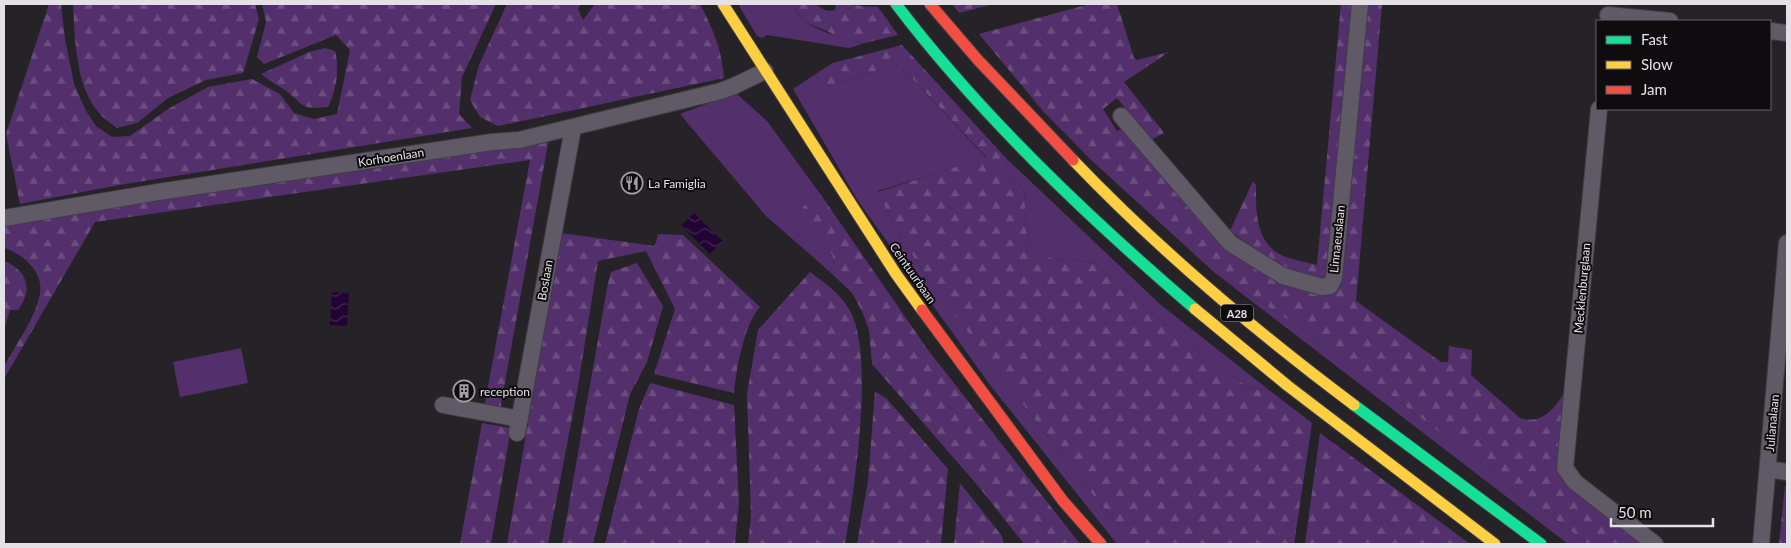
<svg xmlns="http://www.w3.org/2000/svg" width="1791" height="548" font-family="Lato,sans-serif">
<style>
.grass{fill:#532f6b}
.forest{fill:url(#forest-firs)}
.water{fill:url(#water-waves)}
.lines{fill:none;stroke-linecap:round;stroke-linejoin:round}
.street-casing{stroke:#413e42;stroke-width:18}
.fast-casing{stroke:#413e42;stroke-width:13}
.slow-casing{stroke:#413e42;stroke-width:13}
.jam-casing{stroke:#413e42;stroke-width:13}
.street{stroke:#605966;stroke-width:16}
.fast{stroke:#16e098;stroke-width:11}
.slow{stroke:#ffcf43;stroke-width:11}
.jam{stroke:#f24e42;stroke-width:11}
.labels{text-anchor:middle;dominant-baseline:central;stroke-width:4;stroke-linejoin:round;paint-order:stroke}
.shield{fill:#0e0c0f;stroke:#a4a1a6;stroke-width:1}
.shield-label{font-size:11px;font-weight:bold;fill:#e4e1e6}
.street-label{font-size:12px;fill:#e4e1e6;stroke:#0e0c0f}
.poi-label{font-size:12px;fill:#e4e1e6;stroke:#0e0c0f;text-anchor:start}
</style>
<defs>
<pattern id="forest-firs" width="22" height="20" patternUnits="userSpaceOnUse" patternTransform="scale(1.25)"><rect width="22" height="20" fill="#532f6b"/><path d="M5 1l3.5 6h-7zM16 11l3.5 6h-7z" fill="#6c4d80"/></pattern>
<pattern id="water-waves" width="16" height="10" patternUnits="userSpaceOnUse" patternTransform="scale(1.25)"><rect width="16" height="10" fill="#220335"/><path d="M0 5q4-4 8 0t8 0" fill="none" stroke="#422752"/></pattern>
</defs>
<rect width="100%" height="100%" fill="#262328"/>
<!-- grass -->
<path class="grass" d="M738,4h53c4,5 9,14 15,18 15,11 41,17 59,21l-16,5 -82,-13 -5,3 -5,-2z
M899,64l87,94 -108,33 22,46 50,72 142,185 42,50h-17l-127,-159 -132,-184 -65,-112 21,-14 14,11z
M736,93l31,28 54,74 -18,12 29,48 2,6 -4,11 -64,-56 -86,-102z
M1007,159l154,146 108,85 -21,-3 -19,-13 -41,-30 -92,-80c-18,-6 -42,-1 -57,-11 -20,-13 -10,-44 -16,-63 -3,-8 -12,-14 -18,-20z
M1215,273l88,56 285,215h-20z
M241,348l7,35 -68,14 -7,-35z"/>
<!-- forest -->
<path class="forest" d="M49,4h12l4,35 9,45 12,27 10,15 16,11 18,-1 38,-27 40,-22 44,-8 28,15 14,19 20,6 23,-5 13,-64 -14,-15 -72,29 -7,-7 9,-35 -4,-18h234l-34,73 -3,37 13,14 -353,57 -99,19 -14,-70z
M73,4h182l4,15 -16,54 -37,7 -38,18 -31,25 -20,5c-6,-5 -13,-9 -18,-15 -24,-28 -24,-75 -26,-109z
M507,4h74l-3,5 5,11 12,-16h105c13,25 22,46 24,74l-226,48 -18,-9 -10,-17 9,-35z
M791,4c7,0 15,-2 21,0 11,2 10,9 23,6l1,-6c15,0 26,3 42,3l20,28 -33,8 -30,-6 -4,-4 -26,-11z
M952,4h42l-35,9z
M1090,4h27l17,54 3,2 32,-8 -45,30 40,51 -13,7 -34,-42 -14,11 14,22 9,-4 131,142c28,20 44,21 78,25l6,-11 26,-279h15l-26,297 85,61h7l1,-16 23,4 -1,25 49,43c24,8 37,-13 48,-31l-8,81 88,76h-60l-285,-215 -88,-56 -125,-114 -47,-48 -64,-77z
M1341,4h16l-28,275 -4,3 -32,-6 -63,-45 23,-50 3,4c0,26 -1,58 27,71 11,4 23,6 34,9z
M902,45l105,114 -2,11c6,6 15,12 18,20 6,19 -4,50 16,63 15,10 39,5 57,11l92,80 41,30 19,13 21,3 43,33 -18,121h-160l-42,-50 -142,-185 -50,-72 -22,-45 108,-35 -87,-93 -71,22 -14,-11 19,-12z
M325,48l10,3c5,19 1,39 -7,56 -29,3 -23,-2 -43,-17 -8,-5 -17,-10 -24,-16l48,-22z
M549,138l-49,272 -16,-2 46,-248 -435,62 -91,157v-16h2c11,-20 31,-48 34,-70 4,-21 -18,-40 -36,-45v-26z
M821,195l107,155 152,194h-56l-45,-57 -107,-123 -3,-34 -7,-19 -10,-18 -22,-21 4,-10 -2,-7 -30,-48z
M561,233l94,13 3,-12 25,1 77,72c-16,17 -24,63 -26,86l-80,-19 21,-65 -29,-58 -48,10 -21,131 -29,152h-41z
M4,261c24,9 29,30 14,49h-8l-6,20z
M637,263l26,43 -16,56 -17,32 -37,150h-31l46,-261 3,-11z
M810,272c15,11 31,22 40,39 25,44 4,182 -5,233h-97l3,-29 -4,-121 11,-64z
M650,383l84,22 5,98 -4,41h-130l34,-135z
M875,391l12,8 61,70 -7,75h-84l11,-63z
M482,423l29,5 -20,116h-31z
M1320,433l150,111h-165z
M960,483l42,53 2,8h-50z
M1785,486h2v58h-8z"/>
<!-- water -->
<path class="water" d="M694,213l29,28 -13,13 -29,-29z
M332,292l17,1 -2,33 -17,-1z"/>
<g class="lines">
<!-- street casing -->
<g class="street-casing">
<path id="street" d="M1608,15l62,6
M1770,31l17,2
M1599,109l-34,359 10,14 80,62
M1121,116l109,127 53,33 39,11 8,-1 4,-8 26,-274
M4,218l154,-26 334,-50 27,-2 202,-49 13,-5 31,-15
M443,405l77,14
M517,433l56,-305
M1768,469l19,3
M1761,544l26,-301"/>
</g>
<!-- fast casing -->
<g class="fast-casing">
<path id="fast" d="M896,4c85,112 193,214 299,305
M1354,405l187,139"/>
</g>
<!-- slow casing -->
<g class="slow-casing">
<path id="slow" d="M723,4l173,270 26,36
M1073,160c86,90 181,170 281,245
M1195,309l93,77 207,158"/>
</g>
<!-- jam casing -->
<g class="jam-casing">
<path id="jam" d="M930,4l48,56 95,100
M922,310l141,191 38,43"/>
</g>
<!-- street -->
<use href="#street" class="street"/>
<!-- fast -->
<use href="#fast" class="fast"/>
<!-- slow -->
<use href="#slow" class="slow"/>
<!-- jam -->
<use href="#jam" class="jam"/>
</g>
<!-- icons -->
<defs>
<g id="restaurant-ring" transform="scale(1.125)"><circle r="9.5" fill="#0e0c0f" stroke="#a29ea4" stroke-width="1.5"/><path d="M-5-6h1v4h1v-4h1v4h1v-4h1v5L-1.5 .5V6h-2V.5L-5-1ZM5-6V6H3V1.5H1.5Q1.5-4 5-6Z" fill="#a29ea4"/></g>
<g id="building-ring" transform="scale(1.125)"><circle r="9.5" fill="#0e0c0f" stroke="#a29ea4" stroke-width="1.5"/><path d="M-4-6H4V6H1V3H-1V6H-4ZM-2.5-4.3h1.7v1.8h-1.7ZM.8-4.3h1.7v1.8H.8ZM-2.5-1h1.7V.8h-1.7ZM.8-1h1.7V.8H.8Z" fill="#a29ea4"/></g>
</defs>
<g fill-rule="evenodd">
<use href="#restaurant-ring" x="632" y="183"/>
<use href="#building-ring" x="464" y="391"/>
</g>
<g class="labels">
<!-- shield labels -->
<rect class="shield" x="1221" y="304.5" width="32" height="17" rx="4"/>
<g class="shield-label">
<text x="1237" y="313">A28</text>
</g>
<!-- street labels -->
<g class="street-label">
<text transform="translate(391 157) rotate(-9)">Korhoenlaan</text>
<text transform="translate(1337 239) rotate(-84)">Linnaeuslaan</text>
<text transform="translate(913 273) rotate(55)">Ceintuurbaan</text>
<text transform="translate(545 280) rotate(-80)">Boslaan</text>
<text transform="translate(1582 288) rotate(-85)">Mecklenburglaan</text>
<text transform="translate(1772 423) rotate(-85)">Julianalaan</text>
</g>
<!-- poi labels -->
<g class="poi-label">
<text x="648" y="183">La Famiglia</text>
<text x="480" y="391">reception</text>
</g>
</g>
<!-- border -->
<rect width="1791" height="548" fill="none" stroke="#e4e1e6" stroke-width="10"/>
<!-- legend -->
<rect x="1596" y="20" width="175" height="90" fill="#0e0c0f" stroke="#646165"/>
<rect x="1606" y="36" width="25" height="8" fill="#16e098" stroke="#646165"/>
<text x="1641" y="45" font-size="15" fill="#e4e1e6">Fast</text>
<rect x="1606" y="61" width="25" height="8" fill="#ffcf43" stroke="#646165"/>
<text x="1641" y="70" font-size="15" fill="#e4e1e6">Slow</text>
<rect x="1606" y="86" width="25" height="8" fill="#f24e42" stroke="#646165"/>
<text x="1641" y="95" font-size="15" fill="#e4e1e6">Jam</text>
<!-- scale -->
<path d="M1611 518v8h102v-8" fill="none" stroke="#e4e1e6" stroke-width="2.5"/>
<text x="1618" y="518" font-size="15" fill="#e4e1e6" stroke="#0e0c0f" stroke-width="4" paint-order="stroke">50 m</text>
</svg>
